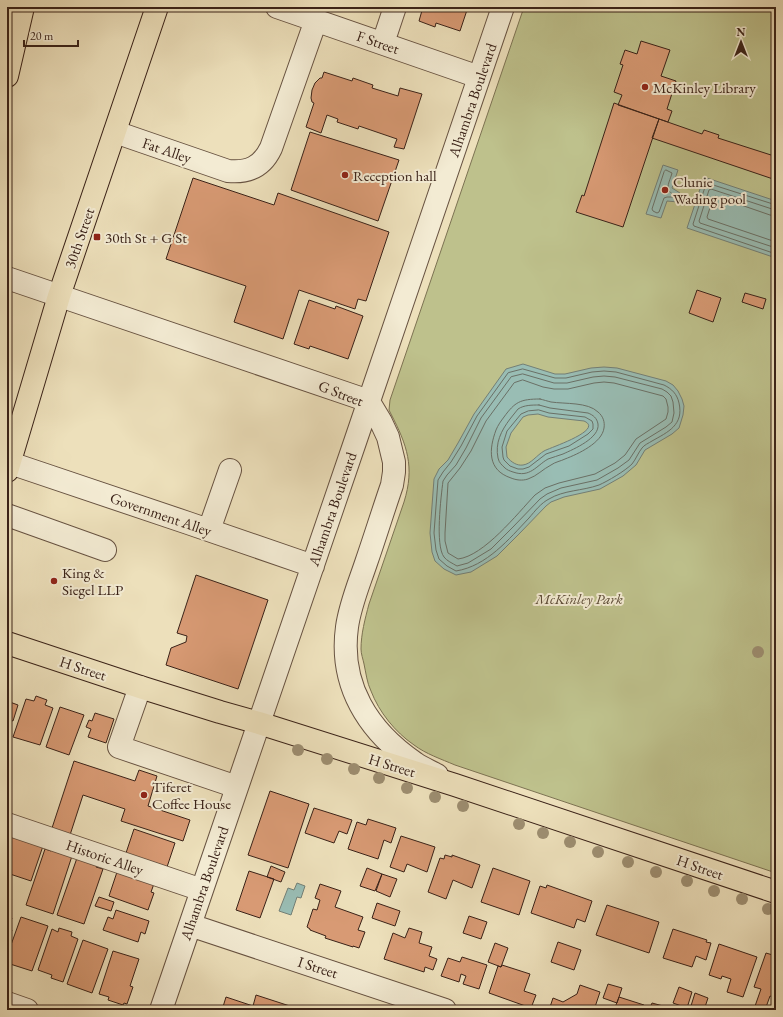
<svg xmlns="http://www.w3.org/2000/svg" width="783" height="1017" font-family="'EB Garamond',serif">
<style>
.green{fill:#bec18c;stroke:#7c7252}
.water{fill:#99bdb4;stroke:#737f76;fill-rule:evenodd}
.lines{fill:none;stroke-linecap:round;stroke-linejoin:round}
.shore{stroke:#6a7066;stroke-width:1}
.building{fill:#d89a74;stroke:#3a2218}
.minor-casing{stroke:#675241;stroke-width:24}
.major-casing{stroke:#3a2218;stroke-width:24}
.highway-casing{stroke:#3a2218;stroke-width:24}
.minor{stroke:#f3ebd3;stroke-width:22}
.major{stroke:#ede0bb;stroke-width:22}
.highway{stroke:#ede0bb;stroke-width:22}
.tree{fill:#9d8e71}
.poi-dot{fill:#8f2418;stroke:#f3ebd3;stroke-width:1.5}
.labels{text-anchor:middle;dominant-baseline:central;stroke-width:4;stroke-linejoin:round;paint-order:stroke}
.street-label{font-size:15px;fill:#3a2218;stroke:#f3ebd3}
.poi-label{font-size:15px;fill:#3a2218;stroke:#f3ebd3;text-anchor:start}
.park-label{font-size:15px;font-style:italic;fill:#5b4a35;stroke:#f3ebd3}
</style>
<rect width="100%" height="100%" fill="#ede0bb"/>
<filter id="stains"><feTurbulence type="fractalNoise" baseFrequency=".005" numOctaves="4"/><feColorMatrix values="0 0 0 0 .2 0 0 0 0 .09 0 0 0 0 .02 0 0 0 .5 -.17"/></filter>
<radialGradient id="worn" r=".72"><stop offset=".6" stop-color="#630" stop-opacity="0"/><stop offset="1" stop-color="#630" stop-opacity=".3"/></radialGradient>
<!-- green -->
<path class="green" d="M524,7h252v866l-321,-108c-14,-6 -29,-11 -41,-20 -19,-13 -35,-33 -43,-54 -4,-8 -5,-18 -7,-27 -1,-5 -3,-10 -3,-15 0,-15 4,-30 8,-45l35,-102c11,-35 3,-57 -13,-88l-2,-4 1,-10z"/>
<!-- water -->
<path class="water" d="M663,165l15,5 -6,18 8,5 -2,9 -11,-1 -6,17 -15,-4z
M704,177l72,24v57l-89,-30z
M523,364l32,10h10l26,-6 13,-1 13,1 49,13 7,4 5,6 4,8 2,7 -1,9 -4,13 -7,6 -27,16 -9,15 -13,11 -23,13 -36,8 -13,5 -5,4 -27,28 -22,22 -26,16 -15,3 -12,-6 -9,-8 -3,-9 -2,-19 4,-54 5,-10 9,-9 10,-17 16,-29 32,-45zM538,414l10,3 36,4c21,9 -35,27 -40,30 -7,4 -13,13 -21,14 -6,1 -12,-3 -16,-8l-1,-10 5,-14 12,-16 5,-2z
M297,883l8,3 -4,12 -4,-1 -6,18 -12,-4 9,-23 6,2z"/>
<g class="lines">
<!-- shore -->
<path class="shore" d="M666,170l6,3c-1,5 -6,13 -3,18 2,2 4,3 5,5l-1,1h-6l-3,1 -5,14 -2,1 -4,-2 -1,-2 12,-37z
M776,205l-69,-22 -1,1 -13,40 1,2 82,28
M776,210l-4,-1 -61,-20 -2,1 -10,31 1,2 76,25
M776,216l-6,-1 -55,-19 -2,2 -6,19 1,2 68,23
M523,369l32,9h11l26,-6 12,-1 12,1 48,13c8,4 13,9 15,18 5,22 -11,29 -27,38 -3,2 -8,4 -10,7 -4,5 -6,11 -10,16 -7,7 -24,17 -33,21 -17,6 -35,5 -50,14 -8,4 -14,12 -20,19 -20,21 -42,48 -73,53l-9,-5 -8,-7 -3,-9 -2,-17 4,-53 5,-8 8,-10 10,-16 16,-30 31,-43z
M523,374l31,9h13l26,-6 11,-1 11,1 47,12 5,3 4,4 2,6 1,11 -2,9 -6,5 -26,16 -11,17 -11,8 -21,12 -36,8 -14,6 -7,5 -27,28 -22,22 -23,14 -11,3c-5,-3 -10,-5 -13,-9 -9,-12 -3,-60 -1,-76l4,-6 9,-10 10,-17 15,-30 30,-41z
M523,380l20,7 11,2h14l26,-6 10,-1 10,1 49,13 3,3 2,8v5l-2,7 -30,20 -11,16 -10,8 -20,11 -36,9 -14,5 -10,7c-18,19 -51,61 -77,64l-10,-6 -3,-12v-8l3,-50 12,-15 11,-17 15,-30 28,-38z
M540,399c4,1 7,2 11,3 14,2 37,0 47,10 5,4 7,10 6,16 -2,15 -26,26 -39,31 -4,2 -10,3 -14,6 -8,4 -14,11 -23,14 -6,2 -12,1 -17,-1 -24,-8 -22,-29 -15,-48 2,-5 5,-9 8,-13 11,-15 16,-18 36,-18z
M539,405l11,3 38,5c5,2 9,5 10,11 2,14 -24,25 -35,30 -5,2 -10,3 -15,5 -12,7 -18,19 -35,13 -3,-1 -6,-2 -8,-4 -3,-3 -6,-5 -7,-10 -3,-15 3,-27 12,-39 3,-3 5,-7 8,-10 6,-4 14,-4 21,-4z
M539,410l10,3 36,4 7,4 1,3v5l-5,5 -19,12 -23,8 -17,13 -6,2h-5l-8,-3 -6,-6 -1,-3 -1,-10 5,-16 14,-17 7,-3z"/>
</g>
<!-- building -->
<path class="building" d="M423,7h45l-8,24 -24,-8 -1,4 -16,-6z
M641,41l29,9 -9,26 15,5 -9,28 5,2 -4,11 -50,-17 4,-10 -8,-3 9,-27 -3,-1 5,-14 12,4z
M324,72l28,9 1,-3 20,7 -1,3 26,8 2,-8 22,6 -18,55 -10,-2 3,-8 -38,-13 -1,3 -21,-7 1,-3 -11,-4 -6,18 -15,-6 8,-24 -2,-1 -1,-4 1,-8 3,-7 5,-5h2z
M614,103l45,16 -36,108 -47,-15 6,-17 2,1z
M659,119l43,15 2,-4 15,5 -1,3 53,17 3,-2 2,1v26l-124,-42z
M310,132l89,28 -21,61 -87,-31z
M193,178l81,27 4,-12 111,39 -23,69 -8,-2 -3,10 -56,-19 -16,49 -49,-17 12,-36 -80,-27z
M697,290l24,8 -8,24 -24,-9z
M745,293l21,6 -3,10 -21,-7z
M309,300l26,9 1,-3 27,10 -15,43 -38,-13 -1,3 -15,-5z
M196,575l72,25 -30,89 -72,-24 5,-17 15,-6 1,-6 -10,-3z
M36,696l11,4 -2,5 8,3 -13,37 -27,-8 13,-38 8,2z
M7,701l11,4 -5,16 -6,-2z
M60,707l24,8 -15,40 -23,-8z
M95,713l19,6 -8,24 -18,-6 3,-8 -5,-2 3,-7 3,1z
M74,761l61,20 4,-11 18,6 -9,30 42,14 -7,21 -62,-20 4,-12 -42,-14 -13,40 -18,-7z
M270,791l39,13 -21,64 -40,-13z
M314,808l38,12 -5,14 -8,-3 -5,12 -29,-10z
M368,819l28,9 -5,15 -7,-3 -6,19 -30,-10 9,-27 9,3z
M134,829l41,14 -8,24 -41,-14z
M12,836l31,10 -12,35 -24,-8v-22z
M401,836l34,11 -8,25 -20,-8 -3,8 -14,-5z
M45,849l6,2 1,-1 20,6 -19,58 -27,-9z
M445,855l7,2v-2l28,10 -8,23 -19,-8 -7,19 -18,-7 12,-34 4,1z
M77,858l20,7 -1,2 7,2 -19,55 -27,-9z
M271,866l14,6 -4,10 -14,-5z
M367,868l15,6 -7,17 -15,-5z
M493,868l37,13 -11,34 -38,-13z
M118,869l37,12 -4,11 3,1 -6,17 -39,-14z
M249,871l25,8 -14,39 -24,-8z
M382,874l15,5 -7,18 -14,-6z
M320,884l21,7 -6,16 28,10 -5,13 7,2 -6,16 -6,-2v1l-28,-9 1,-2 -16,-6v-1l-3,-2 6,-18 4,1 3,-10 -5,-2z
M547,885l45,16 -7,21 -8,-3 -3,9 -43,-15 9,-27 6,2z
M99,897l15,5 -3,9 -16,-5z
M377,903l23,8 -5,15 -23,-8z
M607,905l52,17 -10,31 -53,-18z
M116,910l33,11 -4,13 -4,-2 -3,10 -35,-12 5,-13 5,2z
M7,916l5,2 -4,11 4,1 -5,13z
M469,916l18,6 -6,17 -18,-6z
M21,917l27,9 -16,45 -25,-8v-7z
M59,928l13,4 -1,4 7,3 -15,43 -12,-4 1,-3 -14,-5 14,-41 6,3z
M409,928l13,4 -3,11 13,4 -3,9 8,3 -4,11 -8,-3 -1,5 -40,-13 9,-26 12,5z
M673,929l34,11 -1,2 5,1 -5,17 -10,-4 -4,11 -29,-9z
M83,940l25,9 -16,44 -25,-9z
M558,942l23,8 -7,20 -23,-8z
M495,943l13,5 -7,19 -13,-5z
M719,944l38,13 -14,40 -16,-5 4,-13 -9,-3 -1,3 -12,-4z
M113,951l26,8 -9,27 3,1 -6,17 -3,-1 -1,2 -15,-5 1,-3 -10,-3z
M766,953l10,3v42l-6,-2 -5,14h-17l1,-3 5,2 7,-20 -7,-2z
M462,957l25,8 -8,24 -16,-5 3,-8 -5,-2 -2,8 -18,-6 7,-18 12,4z
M502,965l28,9 -6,17 12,4 -5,13 -42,-15 9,-27 3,1z
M608,984l14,4 -5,15 -14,-5z
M580,985l20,7 -6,18h-45l4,-12 10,4 14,-8z
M679,987l13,5 -5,16 -14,-5z
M695,993l13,5 -4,12 -14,-1z
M256,995l43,14v1h-77l4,-13 27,9z
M619,997l25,8 -2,5h-28z
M652,1003l11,3 -1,4h-13z"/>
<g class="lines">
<!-- minor casing -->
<g class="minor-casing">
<path id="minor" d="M277,7l202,70
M383,43l12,-36
M115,132l113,39c20,2 34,-4 43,-23l45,-128
M7,278l353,120 9,4 12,20 7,15 6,25v10l-2,13c-9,26 -17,52 -26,78 -7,21 -16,42 -19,64 -8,58 21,104 68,136 7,5 15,8 22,12
M10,463l178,60 125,43
M7,515l98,35
M209,530l21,-60
M140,687l-21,60 118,40
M7,824l195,66
M190,925l255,85
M7,1003l20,7
M161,1010l41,-120 43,-126 109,-319 149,-438"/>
</g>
<!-- major casing -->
<g class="major-casing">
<path id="major" d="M7,471l52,-175 98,-289
M7,643l133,44 80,25 39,11 196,62 321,107"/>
</g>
<!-- highway casing -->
<g class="highway-casing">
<path id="highway" d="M7,76l16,-69"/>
</g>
<!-- minor -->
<use href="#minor" class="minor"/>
<!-- major -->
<use href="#major" class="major"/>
<!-- highway -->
<use href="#highway" class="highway"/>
</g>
<!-- trees -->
<g class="tree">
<circle cx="758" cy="652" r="6"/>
<circle cx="298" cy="750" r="6"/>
<circle cx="327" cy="759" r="6"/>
<circle cx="354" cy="769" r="6"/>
<circle cx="379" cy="778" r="6"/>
<circle cx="407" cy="788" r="6"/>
<circle cx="435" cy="797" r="6"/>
<circle cx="463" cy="806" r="6"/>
<circle cx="519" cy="824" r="6"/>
<circle cx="543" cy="833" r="6"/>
<circle cx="570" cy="842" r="6"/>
<circle cx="598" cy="852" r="6"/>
<circle cx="628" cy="862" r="6"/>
<circle cx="656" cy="872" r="6"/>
<circle cx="687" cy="881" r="6"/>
<circle cx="714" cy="891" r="6"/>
<circle cx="742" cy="899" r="6"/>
<circle cx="768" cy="909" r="6"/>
</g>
<!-- markers -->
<g class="poi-dot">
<circle cx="645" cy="87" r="4"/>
<circle cx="345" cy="175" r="4"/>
<circle cx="665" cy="190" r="4"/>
<rect x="93" y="233" width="8" height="8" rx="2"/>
<circle cx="54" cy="581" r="4"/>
<circle cx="144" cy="795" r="4"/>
</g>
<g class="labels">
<!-- street labels -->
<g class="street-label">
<text transform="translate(378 42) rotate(19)">F Street</text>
<text transform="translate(472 100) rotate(-71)">Alhambra Boulevard</text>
<text transform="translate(167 150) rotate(19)">Fat Alley</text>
<text transform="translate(79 238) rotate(-71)">30th Street</text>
<text transform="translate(341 393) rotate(21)">G Street</text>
<text transform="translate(332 509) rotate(-71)">Alhambra Boulevard</text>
<text transform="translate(161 514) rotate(19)">Government Alley</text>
<text transform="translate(83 668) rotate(18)">H Street</text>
<text transform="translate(392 765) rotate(17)">H Street</text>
<text transform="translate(105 857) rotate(19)">Historic Alley</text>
<text transform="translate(700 867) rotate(19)">H Street</text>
<text transform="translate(204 883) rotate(-71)">Alhambra Boulevard</text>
<text transform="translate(318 967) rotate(18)">I Street</text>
</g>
<!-- poi labels -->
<g class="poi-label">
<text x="653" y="87">McKinley Library</text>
<text x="353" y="175">Reception hall</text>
<text x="673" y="181">Clunie<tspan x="673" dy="17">Wading pool</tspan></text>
<text x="105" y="237">30th St + G St</text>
<text x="62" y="572">King &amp;<tspan x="62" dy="17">Siegel LLP</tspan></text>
<text x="152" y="786">Tiferet<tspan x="152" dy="17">Coffee House</tspan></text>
</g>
<!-- park labels -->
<g class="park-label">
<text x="579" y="598">McKinley Park</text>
</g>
</g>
<!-- margin -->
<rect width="783" height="1017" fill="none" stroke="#ede0bb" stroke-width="24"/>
<rect x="8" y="8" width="767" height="1001" fill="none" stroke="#3a2218" stroke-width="2"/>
<rect x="12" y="12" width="759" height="993" fill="none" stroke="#3a2218"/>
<!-- north arrow -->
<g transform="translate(741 42)" stroke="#f3ebd3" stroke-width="3" paint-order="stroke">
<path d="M0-3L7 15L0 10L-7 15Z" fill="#3a2218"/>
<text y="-6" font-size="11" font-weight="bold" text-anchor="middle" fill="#3a2218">N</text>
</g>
<!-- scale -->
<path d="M24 40v6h54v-6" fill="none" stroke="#3a2218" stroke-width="2"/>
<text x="30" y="40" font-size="12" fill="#3a2218" stroke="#f3ebd3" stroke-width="3" paint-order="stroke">20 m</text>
<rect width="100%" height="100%" filter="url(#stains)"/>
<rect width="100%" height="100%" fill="url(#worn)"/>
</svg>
